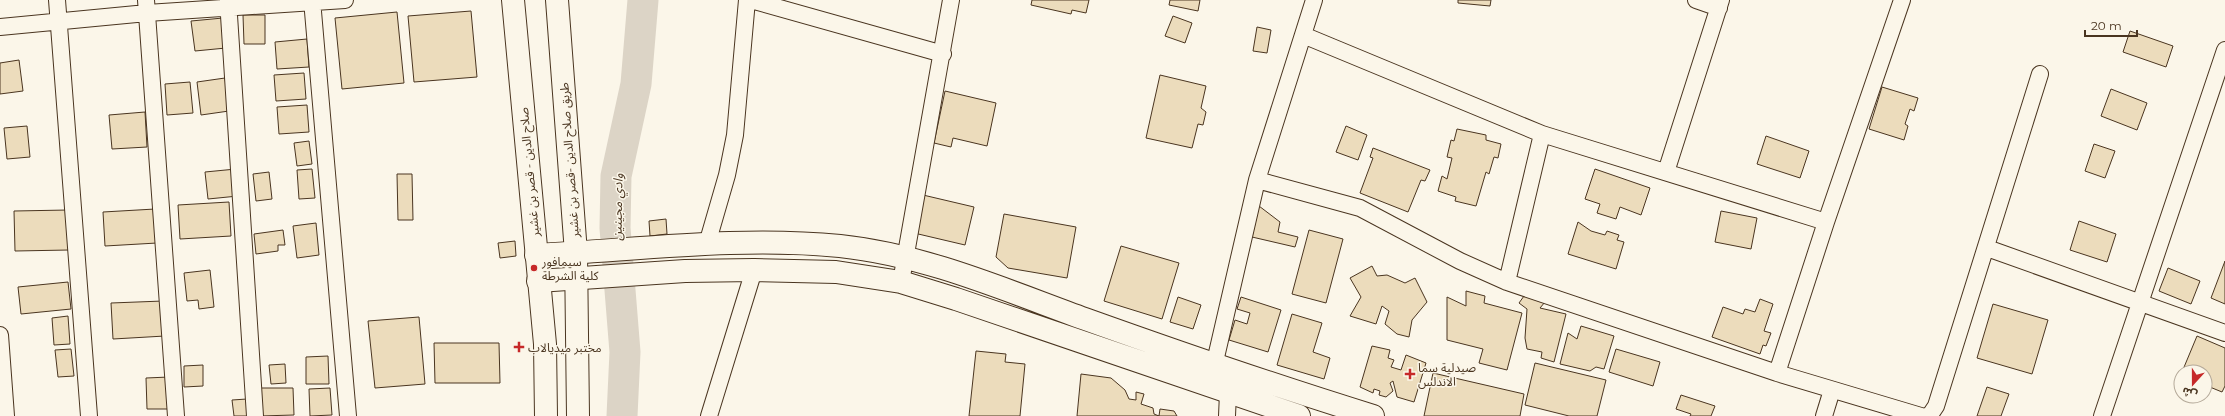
<svg xmlns="http://www.w3.org/2000/svg" width="2225" height="416" font-family="Montserrat,'Noto Sans Arabic',sans-serif">
<style>
.lines{fill:none;stroke-linecap:round;stroke-linejoin:round}
.river{stroke:#dcd4c6;stroke-width:31}
.building{fill:#ecdcbc;stroke:#4a3520}
.minor-casing{stroke:#4a3520;stroke-width:18}
.primary-casing{stroke:#4a3520;stroke-width:24}
.trunk-casing{stroke:#4a3520;stroke-width:24}
.minor{stroke:#fbf6e9;stroke-width:16}
.primary{stroke:#fbf6e9;stroke-width:22}
.trunk{stroke:#fbf6e9;stroke-width:22}
.poi-dot{fill:#c62828;stroke:#fbf6e9;stroke-width:1.5}
.labels{text-anchor:middle;dominant-baseline:central;stroke-width:3;stroke-linejoin:round;paint-order:stroke}
.street-label{font-size:12px;fill:#4a3520;stroke:#fbf6e9}
.poi-label{font-size:12px;fill:#4a3520;stroke:#fbf6e9;text-anchor:start}
.water-label{font-size:13px;font-style:italic;fill:#4a3520;stroke:#fbf6e9}
</style>
<rect width="100%" height="100%" fill="#fbf6e9"/>
<g class="lines">
<!-- river -->
<path class="river" d="M622,416l3,-64 -10,-124 1,-52 20,-92 7,-84"/>
</g>
<!-- building -->
<path class="building" d="M1032,0h57l-3,13 -14,-3 -1,4 -40,-9z
M1170,0h30l-2,11 -29,-6z
M1458,0h33l-1,6 -32,-3z
M471,11l6,66 -63,5 -6,-66z
M397,12l7,71 -62,6 -7,-71z
M243,15h22v29h-21z
M1173,16l19,7 -7,20 -20,-7z
M223,18l3,30 -31,3 -4,-30z
M1257,27l14,3 -4,23 -14,-2z
M2130,31l43,15 -7,21 -43,-15z
M307,39l2,28 -32,2 -2,-27z
M19,60l4,31 -23,3v-31z
M304,73l2,26 -30,2 -2,-26z
M1160,75l46,11 -5,22 5,4 -3,13 -5,-1 -6,24 -46,-10z
M225,78l4,33 -28,4 -4,-33z
M190,82l3,31 -26,2 -2,-31z
M1882,87l36,11 -4,13 -4,-2 -5,15 3,2 -4,14 -35,-11z
M2111,89l36,14 -10,27 -36,-14z
M945,91l51,12 -9,43 -34,-8 -2,9 -17,-4z
M307,105l2,27 -30,2 -2,-27z
M145,112l2,35 -35,2 -3,-34z
M27,126l3,31 -23,2 -3,-31z
M1346,126l21,9 -9,25 -22,-8z
M1457,129l29,6v5l15,4 -3,14 -4,-1 -5,17 -3,-2 -10,34 -21,-5 1,-4 -18,-6 4,-15 5,3 5,-21 -5,-1 4,-17 3,1z
M1766,136l43,15 -9,27 -43,-14z
M309,141l3,23 -15,2 -3,-23z
M2094,144l21,7 -10,27 -20,-7z
M1373,148l57,22 -5,11 -4,-1 -13,32 -48,-19 13,-35 -3,-1z
M236,169l2,27 -30,3 -3,-27z
M312,169l3,29 -16,1 -2,-29z
M1595,169l55,19 -9,27 -21,-8 -4,12 -19,-6 3,-9 -15,-5z
M269,172l3,27 -16,2 -3,-27z
M397,174h15l1,46h-15z
M923,195l51,12 -9,38 -51,-12z
M229,202l2,34 -51,3 -2,-34z
M1259,206l21,16 -2,10 20,5 -3,10 -43,-10z
M155,209l2,34 -52,3 -2,-34z
M68,210l1,40 -54,1 -1,-40z
M1721,211l36,7 -6,31 -36,-7z
M1004,214l72,13 -9,51 -59,-10 -12,-11z
M666,219l1,15 -17,2 -1,-15z
M2079,221l37,13 -9,28 -37,-12z
M1578,222l13,9 14,4 2,-4 12,4 -2,5 7,2 -8,27 -48,-15z
M316,223l3,32 -22,3 -4,-32z
M283,230l2,15h-7v6l-22,3 -2,-20z
M1309,230l34,9 -17,64 -34,-9z
M515,241l1,15 -16,2 -2,-15z
M1121,246l58,17 -17,56 -58,-18z
M2225,261v43l-14,-6z
M1372,266l5,10 10,-1 18,8 10,-5 12,24 -15,18 -3,17 -12,-3 -12,-10 4,-13 -7,-5 -6,18 -26,-8 11,-19 -11,-19z
M2168,268l32,13 -9,23 -32,-13z
M210,270l4,37 -15,2 -1,-9 -11,1 -3,-28z
M68,282l3,27 -50,5 -3,-27z
M1466,291l19,5 -1,7 38,10 -15,57 -28,-7 4,-14 -36,-9v-43l19,9z
M1524,296l21,6 -5,6 26,6 -12,48 -13,-4 1,-6 -15,-3 -2,-11 2,-29 -8,-6z
M1178,297l23,8 -8,24 -23,-7z
M1241,297l40,13 -13,42 -39,-12 6,-20 12,4 3,-11 -13,-4z
M1760,299l13,5 -9,27 7,2 -5,13 -3,-1 -3,9 -48,-17 11,-30 20,7 2,-5 10,3z
M163,301l2,35 -52,3 -2,-36z
M1993,304l55,16 -16,54 -55,-16z
M1292,314l30,9 -9,29 17,6 -6,21 -47,-14z
M68,316l2,28 -16,1 -2,-27z
M419,317l6,67 -50,4 -7,-67z
M1581,326l33,10 -10,33 -8,-2 -6,4 -30,-7 8,-31 9,6z
M2197,336l28,12v38l-3,6 -17,-7v-13h-23z
M434,343h65l1,40h-65z
M1372,346l18,4 -2,8 6,2 -3,7 10,3 5,-15 20,8 -12,39 -17,-5 -4,-16 -3,2 3,8 -7,6 -7,-2 1,-4 -6,-2 -1,4 -13,-6z
M71,349l3,27 -16,1 -3,-27z
M1616,349l44,13 -7,24 -44,-14z
M976,351l30,3 -1,8 20,2 -5,52h-51z
M328,356l1,28h-23v-27z
M1535,363l71,17 -9,36h-28l-44,-11z
M285,364l1,19 -15,1 -2,-19z
M203,365v21l-19,1v-21z
M1433,373l91,21 -4,22h-96z
M1081,374l30,4 14,12 4,9 7,1v-8l8,2 -3,10 12,4 1,6 5,2 1,-7 14,2 3,5h-100z
M169,377l2,32h-24l-1,-31z
M1987,387l22,7 -8,22h-24z
M259,388h34l1,27 -34,1z
M330,388l2,27 -22,1 -1,-27z
M1681,395l34,11 -4,10h-21l1,-2 -15,-5z
M247,399l2,17h-15l-2,-16z"/>
<g class="lines">
<!-- minor casing -->
<g class="minor-casing">
<path id="minor" d="M57,0l32,416
M146,0l30,416
M228,0l27,416
M312,0l36,416
M751,0l192,54
M1696,0l23,8
M0,27l147,-14 198,-13
M1303,35l239,99 284,88
M1666,172l55,-172
M1257,180l103,28 100,53 47,21 270,91 144,43
M707,244l20,-69 8,-40 12,-135
M1987,248l238,85
M901,282l50,-282
M1507,282l35,-148
M0,335l6,81
M1214,366l43,-186 57,-180
M1777,373l49,-151 76,-222
M709,416l45,-146
M1227,416l1,-23
M1824,416l8,-26
M1926,416l4,-1 6,-9 104,-332
M2102,416l123,-366"/>
</g>
<!-- primary casing -->
<g class="primary-casing">
<path id="primary" d="M536,255c101,-5 203,-19 304,-9 85,9 165,44 245,73 95,34 191,67 288,97
M538,281l147,-10 69,-1 82,2 65,10 55,17 343,117"/>
</g>
<!-- trunk casing -->
<g class="trunk-casing">
<path id="trunk" d="M513,0l32,344 1,72
M557,0l19,253 2,163"/>
</g>
<!-- minor -->
<use href="#minor" class="minor"/>
<!-- primary -->
<use href="#primary" class="primary"/>
<!-- trunk -->
<use href="#trunk" class="trunk"/>
</g>
<!-- markers -->
<g class="poi-dot">
<circle cx="534" cy="268" r="4"/>
<path d="M517 341h4v4h4v4h-4v4h-4v-4h-4v-4h4z"/>
<path d="M1408 368h4v4h4v4h-4v4h-4v-4h-4v-4h4z"/>
</g>
<g class="labels">
<!-- street labels -->
<g class="street-label">
<text transform="translate(569 160) rotate(-94)">طريق صلاح الدين -قصر بن غشير</text>
<text transform="translate(529 172) rotate(-95)">صلاح الدين - قصر بن غشير</text>
</g>
<!-- poi labels -->
<g class="poi-label">
<text x="542" y="261">سيمافور<tspan x="542" dy="14">كلية الشرطة</tspan></text>
<text x="528" y="347">مختبر ميديالاب</text>
<text x="1418" y="367">صيدلية سما<tspan x="1418" dy="14">الاندلس</tspan></text>
</g>
<!-- water labels -->
<g class="water-label">
<text transform="translate(617 207) rotate(-89)">وادي مجينين</text>
</g>
</g>
<!-- north arrow -->
<g transform="translate(2193 384) rotate(201)"><circle r="19" fill="#fbf6e9" stroke="#b4a999"/>
<path d="M0-3L7 15L0 10L-7 15Z" fill="#c62828"/>
<text y="-6" font-size="11" font-weight="bold" text-anchor="middle" fill="#4a3520">ش</text>
</g>
<!-- scale -->
<path d="M2085 30v6h52v-6" fill="none" stroke="#4a3520" stroke-width="2"/>
<text x="2091" y="30" font-size="12" fill="#4a3520" stroke="#fbf6e9" stroke-width="3" paint-order="stroke">20 m</text>
</svg>
